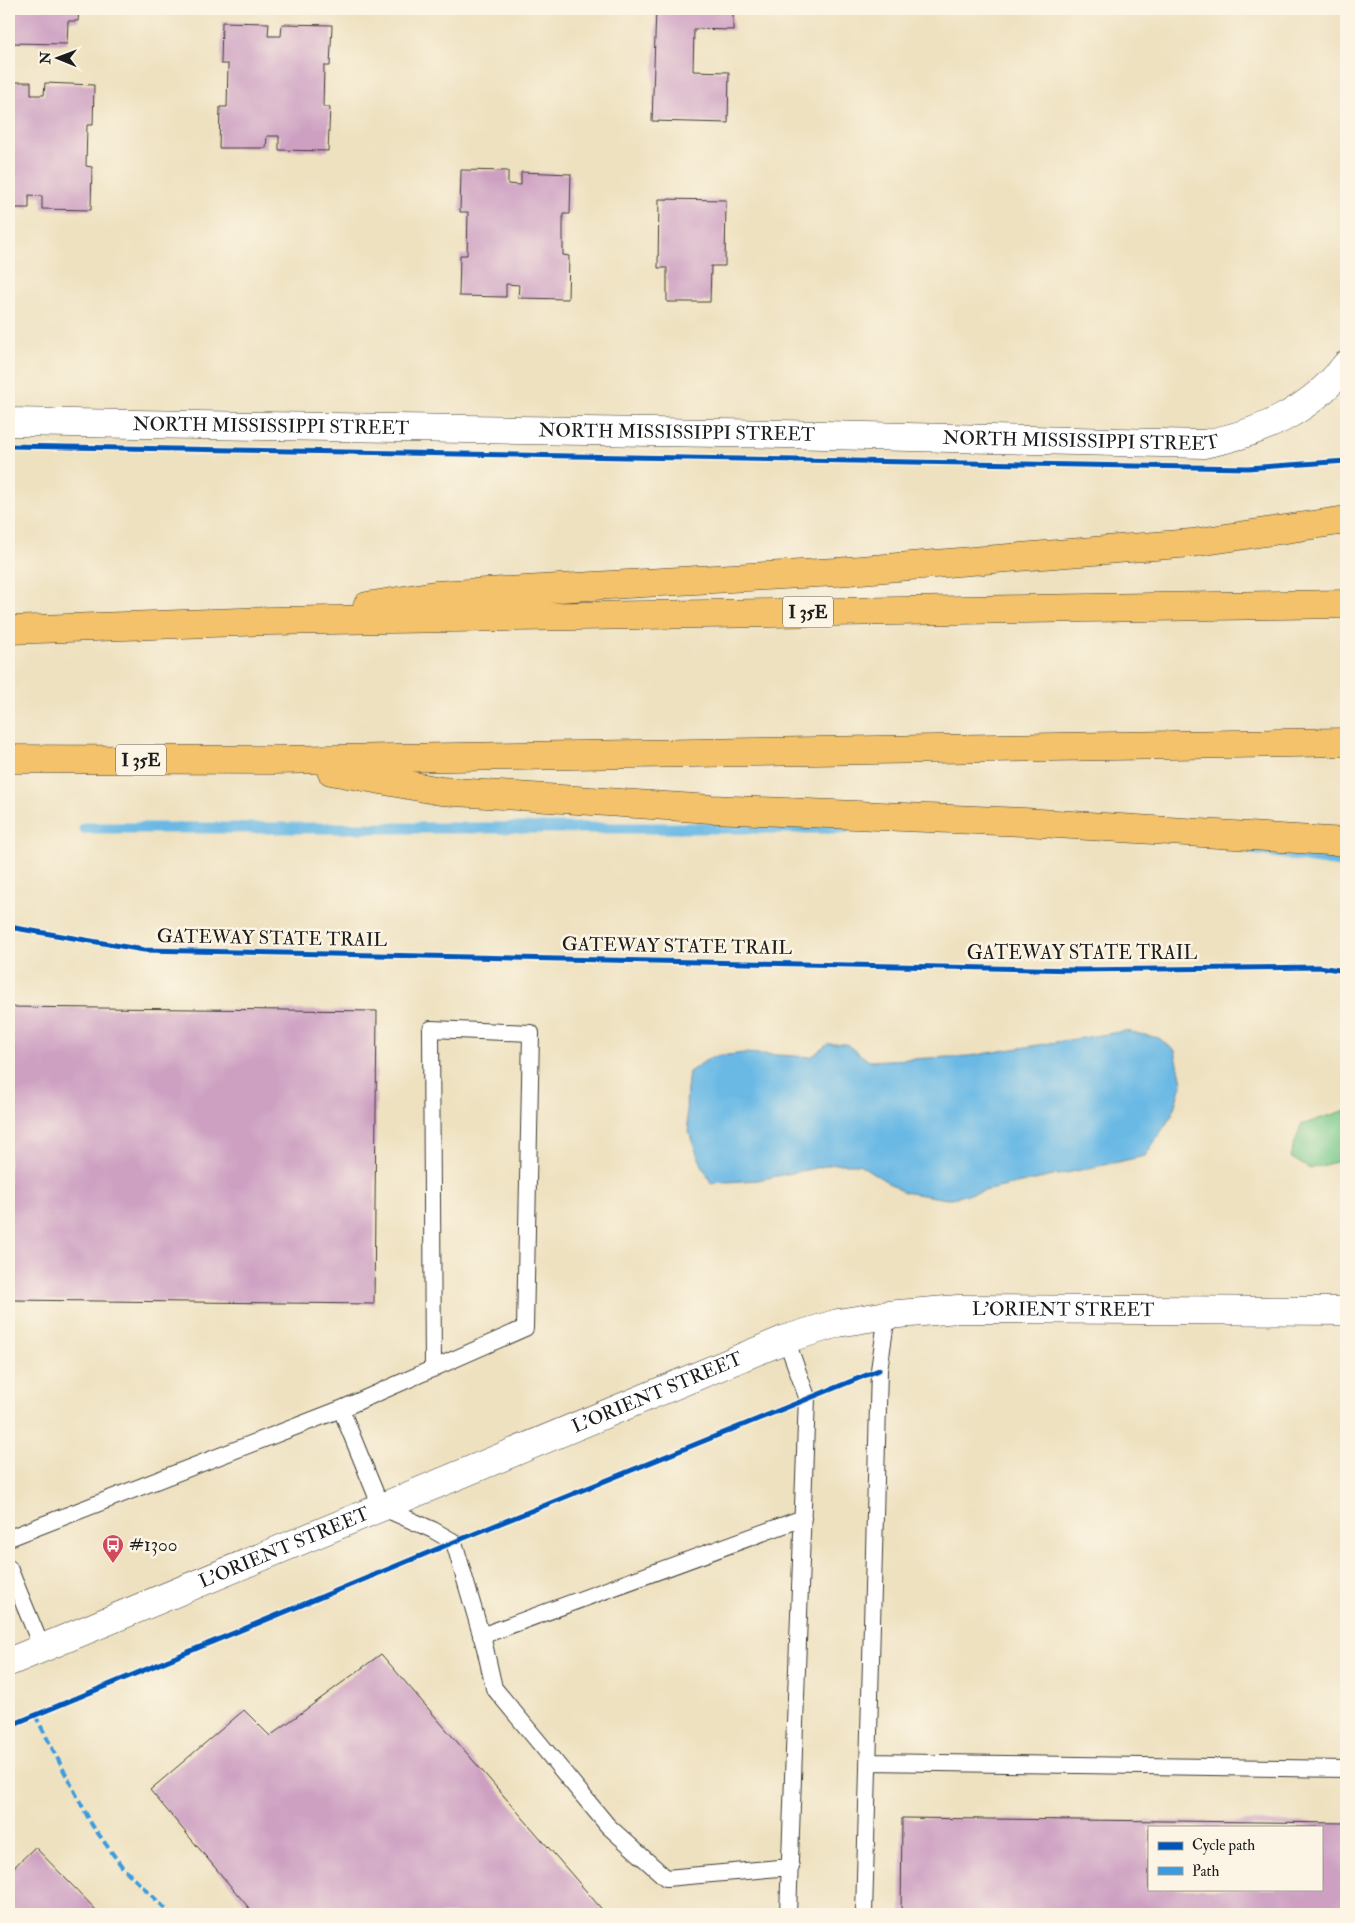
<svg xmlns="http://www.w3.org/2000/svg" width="1355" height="1923" font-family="'IM FELL Double Pica',serif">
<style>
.green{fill:#77c98b;stroke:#4a7254}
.water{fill:#6bb9e5;stroke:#446a80}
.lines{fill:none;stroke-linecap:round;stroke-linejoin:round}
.stream{stroke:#6bb9e5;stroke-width:11}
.building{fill:#cda0c2;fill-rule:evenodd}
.service-casing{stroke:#3c3a35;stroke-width:18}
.minor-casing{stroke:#3c3a35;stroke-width:29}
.tertiary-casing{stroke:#3c3a35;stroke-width:29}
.motorway-casing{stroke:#3c3a35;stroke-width:29}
.service{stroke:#fff;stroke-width:16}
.minor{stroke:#fff;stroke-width:28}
.tertiary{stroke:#fff;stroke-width:28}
.motorway{stroke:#f3c26a;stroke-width:28}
.quiet{stroke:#3c9bdf;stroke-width:4;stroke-dasharray:8 4;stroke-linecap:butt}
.cycleway-casing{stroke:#fcf5e5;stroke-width:8}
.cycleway{stroke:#0057b8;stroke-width:5}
.labels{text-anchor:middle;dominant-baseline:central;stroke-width:5;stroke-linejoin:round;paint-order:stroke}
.shield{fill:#fcf5e5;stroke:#5f5d58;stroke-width:1}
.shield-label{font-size:18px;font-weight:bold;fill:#1c1c1c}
.street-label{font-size:19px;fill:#1c1c1c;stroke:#fcf5e5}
.poi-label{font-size:19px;fill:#1c1c1c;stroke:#fcf5e5;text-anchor:start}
</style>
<rect width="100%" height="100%" fill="#fcf5e5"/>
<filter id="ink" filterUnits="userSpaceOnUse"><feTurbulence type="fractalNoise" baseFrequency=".02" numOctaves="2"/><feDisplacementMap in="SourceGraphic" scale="10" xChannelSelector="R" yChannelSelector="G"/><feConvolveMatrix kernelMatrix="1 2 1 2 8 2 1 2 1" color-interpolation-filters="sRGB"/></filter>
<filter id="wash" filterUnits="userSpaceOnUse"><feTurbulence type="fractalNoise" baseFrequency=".0096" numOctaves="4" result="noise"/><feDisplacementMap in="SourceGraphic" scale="20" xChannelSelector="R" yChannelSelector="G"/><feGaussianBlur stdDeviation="1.12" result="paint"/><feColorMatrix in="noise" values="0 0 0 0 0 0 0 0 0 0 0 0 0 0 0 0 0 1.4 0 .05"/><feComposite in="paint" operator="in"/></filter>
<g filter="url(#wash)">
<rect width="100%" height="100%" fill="#eee1c0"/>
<!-- green -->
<path class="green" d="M1346,1110v49l-36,10 -20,-12 11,-32z"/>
<!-- water -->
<path class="water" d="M1125,1031l34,7 16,13 7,31 -10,33 -27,41 -198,43 -44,-7 -44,-28h-25l-76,16 -47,3c-23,-46 -29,-59 -22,-111l22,-15 33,-4 67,4 17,-13h18l23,17 101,-5z"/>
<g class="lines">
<!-- stream -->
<path class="stream" d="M84,828h761
M1250,849l96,14"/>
</g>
<g id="blocks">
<!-- building -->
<path class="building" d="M9,9h70l-1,12h-10l-1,23 -58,-1z
M656,9h77v21l-39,-1 -1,42 36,1 -1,51 -76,-2z
M222,22l47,1 -1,13h13l1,-12 50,1 -2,41h-6l-1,41h7l-2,44 -49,-1v-14h-12l-1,12h-47l1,-41h7l1,-43h-7z
M9,82h22v13h13l1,-12 49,2 -1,40h-6l-1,41 6,1 -1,43 -49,-1v-13l-13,-1v13h-20z
M461,170l47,1v13l13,1v-13l50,2 -1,40h-7v41l6,1 -1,43 -50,-1 1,-13 -13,-1v13l-47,-1 1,-41h7l1,-43h-8z
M659,199l67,1 -1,66h-14l-1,36h-43v-34h-9z
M9,1007l368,4 -3,293 -365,-4z
M381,1654l225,260h-352l-104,-124 94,-80 26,26z
M902,1818l444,5v91h-445zM1149,1827h172v62h-172z
M35,1847l65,67h-91v-42z"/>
</g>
</g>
<g filter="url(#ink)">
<use href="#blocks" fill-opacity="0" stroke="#3c3a35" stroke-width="1"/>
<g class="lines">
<!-- service casing -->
<g class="service-casing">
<path id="service" d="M786,1339l21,58 -19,517
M341,1409l184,-81 6,-295 -100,-4 2,340
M9,1538l332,-129 40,98 52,23 21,12 31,106 9,40 114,138 58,52 125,-11
M9,1568l33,80
M481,1636l322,-118
M868,1762l478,7
M864,1914l15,-544 8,-55"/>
</g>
<!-- minor casing -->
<g class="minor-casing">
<g id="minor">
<path id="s1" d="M9,422l773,12 422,10c57,-11 105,-32 142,-79"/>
</g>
</g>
<!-- tertiary casing -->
<g class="tertiary-casing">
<g id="tertiary">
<path id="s2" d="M9,1662l777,-323 52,-16 49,-8 71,-6 388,2"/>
</g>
</g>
<!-- motorway casing -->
<g class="motorway-casing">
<path id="motorway" d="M367,606l68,-11 401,-23 356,-29 154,-23
M9,630l261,-9 1076,-17
M9,759l264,1 1073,-18
M331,771l110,20 270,18 313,13 322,20"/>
</g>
<!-- service -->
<use href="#service" class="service"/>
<!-- minor -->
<use href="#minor" class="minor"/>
<!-- tertiary -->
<use href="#tertiary" class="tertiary"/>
<!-- motorway -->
<use href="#motorway" class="motorway"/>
<!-- quiet -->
<path class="quiet" d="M35,1715l57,110 31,43 48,46"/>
<!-- cycleway casing -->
<g class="cycleway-casing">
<path id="cycleway" d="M9,446l1239,22 98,-7
M9,927l135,23 934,20 241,-3 27,4
M9,1726l445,-184 425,-172"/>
</g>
<!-- cycleway -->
<use href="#cycleway" class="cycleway"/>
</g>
</g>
<!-- icons -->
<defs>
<g id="bus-pin" transform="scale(1.125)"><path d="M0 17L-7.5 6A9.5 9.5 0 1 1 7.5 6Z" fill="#d1495b" stroke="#fcf5e5"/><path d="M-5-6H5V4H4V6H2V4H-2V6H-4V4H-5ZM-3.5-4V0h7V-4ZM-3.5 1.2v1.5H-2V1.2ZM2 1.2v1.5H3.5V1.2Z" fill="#fff"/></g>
</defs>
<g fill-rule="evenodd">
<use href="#bus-pin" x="113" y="1545"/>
</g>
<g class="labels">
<!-- shield labels -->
<g class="shield">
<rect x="783" y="596.5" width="50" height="31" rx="4"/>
<rect x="116" y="744.5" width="50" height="31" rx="4"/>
</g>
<g class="shield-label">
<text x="808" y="612">I 35E</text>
<text x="141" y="760">I 35E</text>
</g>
<!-- street labels -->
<g class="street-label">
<text stroke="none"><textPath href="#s1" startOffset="262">NORTH MISSISSIPPI STREET</textPath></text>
<text stroke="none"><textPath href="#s1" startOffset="668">NORTH MISSISSIPPI STREET</textPath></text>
<text stroke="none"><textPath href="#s1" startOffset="1072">NORTH MISSISSIPPI STREET</textPath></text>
<text transform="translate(272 938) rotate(1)">GATEWAY STATE TRAIL</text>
<text transform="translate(677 946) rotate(1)">GATEWAY STATE TRAIL</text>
<text x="1082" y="953">GATEWAY STATE TRAIL</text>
<text stroke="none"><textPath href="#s2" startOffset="1122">L'ORIENT STREET</textPath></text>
<text stroke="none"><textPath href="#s2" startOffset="702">L'ORIENT STREET</textPath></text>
<text stroke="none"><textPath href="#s2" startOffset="298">L'ORIENT STREET</textPath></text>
</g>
<!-- poi labels -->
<g class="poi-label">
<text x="129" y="1545">#1300</text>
</g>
</g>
<!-- margin -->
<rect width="1355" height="1923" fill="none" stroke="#fcf5e5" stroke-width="30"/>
<!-- legend -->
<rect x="1148" y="1826" width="175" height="65" fill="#fcf5e5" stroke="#a29e95"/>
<rect x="1158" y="1842" width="25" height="8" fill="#0057b8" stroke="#a29e95"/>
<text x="1192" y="1850" font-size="15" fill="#1c1c1c">Cycle path</text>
<rect x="1158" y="1867" width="25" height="8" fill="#3c9bdf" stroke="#a29e95"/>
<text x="1192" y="1876" font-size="15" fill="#1c1c1c">Path</text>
<!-- north arrow -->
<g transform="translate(58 58) rotate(271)" stroke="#fcf5e5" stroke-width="4" paint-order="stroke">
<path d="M0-4L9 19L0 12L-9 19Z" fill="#1c1c1c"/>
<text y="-8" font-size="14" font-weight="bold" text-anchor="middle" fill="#1c1c1c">N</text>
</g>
</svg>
